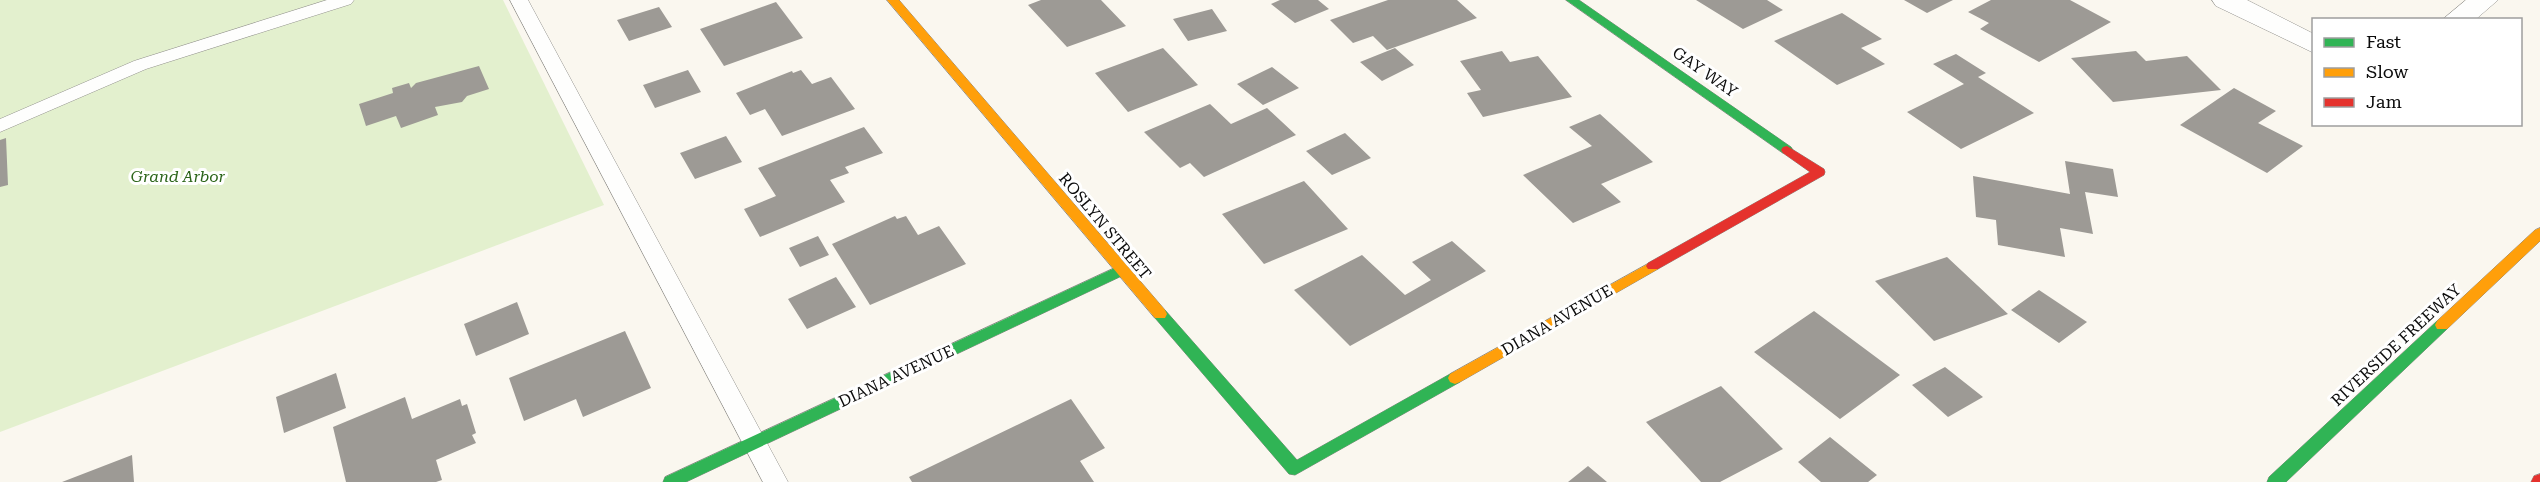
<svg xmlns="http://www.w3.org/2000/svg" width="2540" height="482" font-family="'Roboto Serif',serif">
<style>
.green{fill:#e3f0ce}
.building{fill:#9d9a95}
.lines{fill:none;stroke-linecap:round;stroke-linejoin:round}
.lane-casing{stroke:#93928e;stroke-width:1}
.street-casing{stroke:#93928e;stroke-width:1}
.fast-casing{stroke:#8a8885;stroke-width:1}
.slow-casing{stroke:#8a8885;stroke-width:1}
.jam-casing{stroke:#8a8885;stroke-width:1}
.lane{fill:#fefefd;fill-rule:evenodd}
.street{fill:#fefefd;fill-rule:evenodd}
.fast{fill:#30b455;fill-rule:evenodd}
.slow{fill:#ff9f0a;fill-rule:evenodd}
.jam{fill:#e5322d;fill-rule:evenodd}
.labels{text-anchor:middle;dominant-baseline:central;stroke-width:6;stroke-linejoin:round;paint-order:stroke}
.street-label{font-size:16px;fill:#0c0c0c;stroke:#fff}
.park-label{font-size:16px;font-style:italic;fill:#2c651a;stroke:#fff}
</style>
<rect width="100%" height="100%" fill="#faf7ef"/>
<!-- green -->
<path class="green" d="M0,0h503l101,205 -604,227z"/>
<!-- building -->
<path class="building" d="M1041,0h60l25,26 -59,21 -39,-42z
M1280,0h38l11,9 -34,14 -24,-19z
M1388,0h69l20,18 -90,32 -14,-14 -20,7 -23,-23z
M1696,0h71l16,10 -40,19z
M1904,0h49l-26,13z
M1991,0h79l41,22 -72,40 -59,-33 9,-6 -21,-11z
M776,2l27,36 -79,28 -24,-37z
M659,7l13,20 -43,14 -12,-21z
M1212,9l15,22 -39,10 -15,-22z
M1842,13l40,26 -21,9 24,16 -48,21 -63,-44z
M1163,48l35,37 -70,27 -33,-39z
M1395,48l19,17 -32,16 -22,-19z
M1502,51l8,11 28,-6 34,41 -89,20 -16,-24 14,-3 -21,-29z
M2136,51l10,10 41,-5 34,34 -108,12 -42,-44z
M1956,54l30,19 -8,4 56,36 -73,36 -54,-37 57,-28 -31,-20z
M479,66l10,23 -22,7 -5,6 -27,5 3,8 -37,13 -5,-12 -30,10 -7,-22 34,-11 -1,-5 17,-5 2,5 5,-5z
M1272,67l27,21 -36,17 -26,-21z
M688,70l13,22 -46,16 -12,-23z
M801,70l11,14 19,-7 24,32 -73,27 -17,-27 -15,6 -14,-22 56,-22 1,2z
M2234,88l42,23 -18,12 45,23 -36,27 -87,-48z
M1210,104l21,20 36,-16 29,27 -92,42 -14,-14 -10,5 -36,-36z
M1600,114l53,48 -52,22 20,18 -48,21 -50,-48 69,-29 -23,-19z
M864,127l19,26 -38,14 4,6 -19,7 15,22 -85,35 -16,-28 32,-13 -18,-28z
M1345,133l26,25 -39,17 -26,-24z
M726,136l16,26 -47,17 -15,-26z
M6,138l2,47 -8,2v-47z
M2065,161l48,8 5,28 -33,-5 8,42 -33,-6 5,29 -67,-12 -2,-25 -20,-3 -3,-41 97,18z
M1304,181l44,48 -84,35 -42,-50z
M895,216l2,3 9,-3 12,19 21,-9 27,38 -96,41 -38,-61z
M818,236l11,19 -29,12 -11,-19z
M1452,241l34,30 -136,75 -56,-56 68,-35 43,40 26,-15 -19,-18z
M1947,257l61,57 -74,27 -59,-60z
M836,277l20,30 -49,22 -19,-30z
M2039,290l48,32 -28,21 -48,-33z
M517,302l12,32 -53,22 -12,-32z
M1814,311l86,64 -60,44 -86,-67z
M625,331l26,57 -68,29 -7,-18 -52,22 -15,-43z
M1945,367l38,30 -35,20 -36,-32z
M336,373l10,35 -62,25 -8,-36z
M1721,386l62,63 -63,33h-19l-55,-60z
M405,397l7,22 48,-20 2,7 5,-2 9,29 -4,2 4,8 -40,17 6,20 -6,2h-90l-13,-55z
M1071,399l34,49 -25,13 14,21h-182l-3,-5z
M1830,437l47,38 -9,7h-47l-23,-20z
M132,455l2,27h-72z
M1588,466l19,16h-39z"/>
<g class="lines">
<!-- lane casing -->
<g class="lane-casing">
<path id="lane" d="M327,0h27l-3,4 -205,65 -146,63v-13l134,-58z
M510,0h18l260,482h-25z"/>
</g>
<!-- street casing -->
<g class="street-casing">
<path id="street" d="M2212,0h35l67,34v19l-98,-47z
M2466,0h32l-23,20h-33z"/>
</g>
<!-- fast casing -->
<g class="fast-casing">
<path id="fast" d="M1566,0h13l212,147 2,3 -2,3h-8z
M1121,265l7,5 -2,4 -440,208h-23l2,-5z
M1160,309l5,1 132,150 153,-86 5,-2 5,2 2,4 -2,4 -165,93 -6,-1 -134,-156 -2,-4 2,-4z
M2442,320l5,1 2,4 -2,4 -161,153h-19l2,-5 168,-156z"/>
</g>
<!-- slow casing -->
<g class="slow-casing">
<path id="slow" d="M887,0h12l266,310 2,4 -2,4h-10z
M2540,228v13l-93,88h-10l-2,-4 2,-4 98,-91z
M1653,261l5,2 2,3 -2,3 -198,113 -5,2 -5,-2 -2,-4 2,-4z"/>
</g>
<!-- jam casing -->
<g class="jam-casing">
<path id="jam" d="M1787,146l37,23 1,3 -1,3 -166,94h-10l-2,-3 2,-3 162,-91 -27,-19 -2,-3 2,-3z
M2540,474v8h-9l3,-6z"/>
</g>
<!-- lane -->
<use href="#lane" class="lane"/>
<!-- street -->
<use href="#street" class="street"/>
<!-- fast -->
<use href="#fast" class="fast"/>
<!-- slow -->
<use href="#slow" class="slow"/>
<!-- jam -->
<use href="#jam" class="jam"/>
</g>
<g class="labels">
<!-- street labels -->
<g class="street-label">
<text transform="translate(1705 72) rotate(35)">GAY WAY</text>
<text transform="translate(1105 226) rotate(50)">ROSLYN STREET</text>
<text transform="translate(1557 320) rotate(-30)">DIANA AVENUE</text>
<text transform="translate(2396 345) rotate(-43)">RIVERSIDE FREEWAY</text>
<text transform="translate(896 376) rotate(-25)">DIANA AVENUE</text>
</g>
<!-- park labels -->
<g class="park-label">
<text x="178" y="176">Grand Arbor</text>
</g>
</g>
<!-- legend -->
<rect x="2312" y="18" width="210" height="108" fill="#ffffff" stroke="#9e9e9e" stroke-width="1.5"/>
<rect x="2324" y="38" width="30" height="9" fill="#30b455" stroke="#9e9e9e" stroke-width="1.5"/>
<text x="2366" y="48" font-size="18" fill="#0c0c0c">Fast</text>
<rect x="2324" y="68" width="30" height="9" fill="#ff9f0a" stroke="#9e9e9e" stroke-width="1.5"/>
<text x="2366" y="78" font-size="18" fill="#0c0c0c">Slow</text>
<rect x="2324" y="98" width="30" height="9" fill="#e5322d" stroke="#9e9e9e" stroke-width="1.5"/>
<text x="2366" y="108" font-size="18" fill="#0c0c0c">Jam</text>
</svg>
